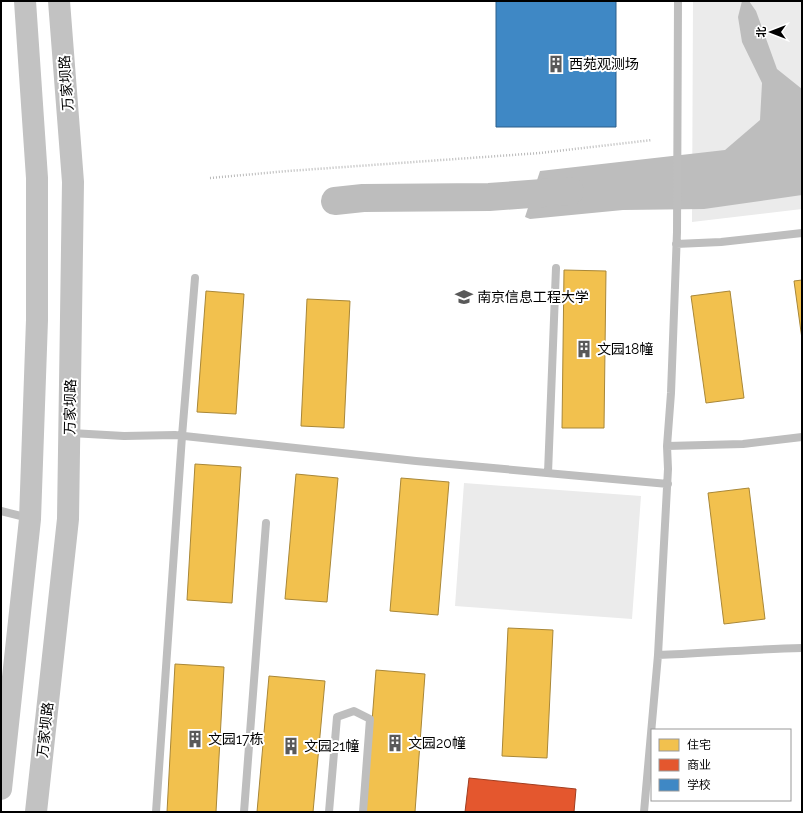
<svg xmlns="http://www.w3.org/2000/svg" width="803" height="813" font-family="Raleway,'Noto Sans SC',sans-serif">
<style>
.green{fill:#ebebeb}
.water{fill:#bdbdbd}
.homes{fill:#f2c14e;stroke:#a98737}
.shops{fill:#e4572e;stroke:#a03d20}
.schools{fill:#3f88c5;stroke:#2c5f8a}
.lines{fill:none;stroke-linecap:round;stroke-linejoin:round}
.river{stroke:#bdbdbd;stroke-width:28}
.path{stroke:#b9b9b9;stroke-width:2.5;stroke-dasharray:1 2;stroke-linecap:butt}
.lane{stroke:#bebebe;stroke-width:8}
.secondary{stroke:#c2c2c2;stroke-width:22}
.labels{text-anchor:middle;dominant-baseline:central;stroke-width:4;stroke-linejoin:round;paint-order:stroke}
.poi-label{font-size:14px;fill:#000;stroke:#fff;text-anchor:start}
.street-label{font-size:14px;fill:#000;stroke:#fff}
</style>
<rect width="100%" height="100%" fill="#fff"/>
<!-- green -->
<path class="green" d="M693,1h109v208l-110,13z
M464,483l177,13 -9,123 -177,-13z"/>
<!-- water -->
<path class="water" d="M742,1h7l7,10 21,58 25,20v106l-98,14 -81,1 -93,9 -5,-2 15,-46 185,-21 35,-30 2,-37 -20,-41 -4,-25z"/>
<!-- homes -->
<path class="homes" d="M564,270l42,1 -2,157h-42z
M802,280v59l-8,-58z
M206,291l38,3 -8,120 -39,-2z
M730,291l14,107 -38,5 -15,-107z
M307,299l43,2 -6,127 -43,-2z
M195,464l46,3 -9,136 -45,-3z
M296,474l42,4 -11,124 -42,-3z
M401,478l48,4 -11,133 -48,-4z
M749,488l16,131 -41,5 -16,-131z
M508,628l45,2 -6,128 -45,-2z
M175,664l49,3 -8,145h-49z
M376,670l49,4 -10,138h-50z
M269,676l56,5 -12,131h-56z"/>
<!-- shops -->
<path class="shops" d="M469,778l107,11 -2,23h-109z"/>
<!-- schools -->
<path class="schools" d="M496,1h120v126h-120z"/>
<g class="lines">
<!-- river -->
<path class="river" d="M335,201l28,-3 126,-1 81,-6"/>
<!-- path -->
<path class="path" d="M210,178l78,-7 252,-18 112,-13"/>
<!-- lane -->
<path class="lane" d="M676,244l45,-2 81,-9
M71,433l53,3 51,-1 241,26 252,23
M667,446l76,-2 59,-7
M548,473l8,-205
M1,511l28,7
M658,655c48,-2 96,-6 144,-7
M156,812l26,-376 13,-158
M244,812l22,-289
M329,812l8,-95 17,-6 16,8 -7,93
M644,812l14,-157 10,-186 -1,-23 4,-53 6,-161 1,-231"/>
<!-- secondary -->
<path class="secondary" d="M1,789l29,-270 7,-199v-142l-12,-177
M36,812l32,-293 5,-337 -14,-181"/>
</g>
<!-- icons -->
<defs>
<g id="building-bare" transform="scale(1.38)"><path d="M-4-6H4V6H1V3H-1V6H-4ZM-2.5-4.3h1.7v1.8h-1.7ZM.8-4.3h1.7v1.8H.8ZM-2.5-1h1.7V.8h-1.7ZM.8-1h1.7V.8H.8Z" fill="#595959" stroke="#fff" stroke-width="2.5" paint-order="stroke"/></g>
<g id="university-bare" transform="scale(1.38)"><path d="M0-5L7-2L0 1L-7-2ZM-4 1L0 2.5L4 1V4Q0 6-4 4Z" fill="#595959" stroke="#fff" stroke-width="2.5" paint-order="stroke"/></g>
</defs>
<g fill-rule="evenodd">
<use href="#building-bare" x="556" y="64"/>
<use href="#university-bare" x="464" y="297"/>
<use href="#building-bare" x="584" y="349"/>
<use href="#building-bare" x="195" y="739"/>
<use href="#building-bare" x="395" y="743"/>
<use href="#building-bare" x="291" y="746"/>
</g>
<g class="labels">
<!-- poi labels -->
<g class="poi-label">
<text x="569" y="64">西苑观测场</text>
<text x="477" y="297">南京信息工程大学</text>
<text x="597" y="349">文园18幢</text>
<text x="208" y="739">文园17栋</text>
<text x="408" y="743">文园20幢</text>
<text x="304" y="746">文园21幢</text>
</g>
<!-- street labels -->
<g class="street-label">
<text transform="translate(66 83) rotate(-94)">万家坝路</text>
<text transform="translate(70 407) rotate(-89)">万家坝路</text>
<text transform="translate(45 730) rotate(-84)">万家坝路</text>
</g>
</g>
<!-- border -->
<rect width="803" height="813" fill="none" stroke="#000000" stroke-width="4"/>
<!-- legend -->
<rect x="651" y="729" width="140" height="72" fill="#ffffff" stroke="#999999"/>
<rect x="659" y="739" width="20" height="12" fill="#f2c14e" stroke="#999999"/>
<text x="687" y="749" font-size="12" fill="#000000">住宅</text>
<rect x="659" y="759" width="20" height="12" fill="#e4572e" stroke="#999999"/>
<text x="687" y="769" font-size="12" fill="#000000">商业</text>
<rect x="659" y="779" width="20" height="12" fill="#3f88c5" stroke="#999999"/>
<text x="687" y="789" font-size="12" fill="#000000">学校</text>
<!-- north arrow -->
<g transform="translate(771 32) rotate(270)" stroke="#ffffff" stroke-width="3" paint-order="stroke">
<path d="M0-3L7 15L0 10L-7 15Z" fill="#000000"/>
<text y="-6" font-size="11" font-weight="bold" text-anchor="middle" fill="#000000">北</text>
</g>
</svg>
